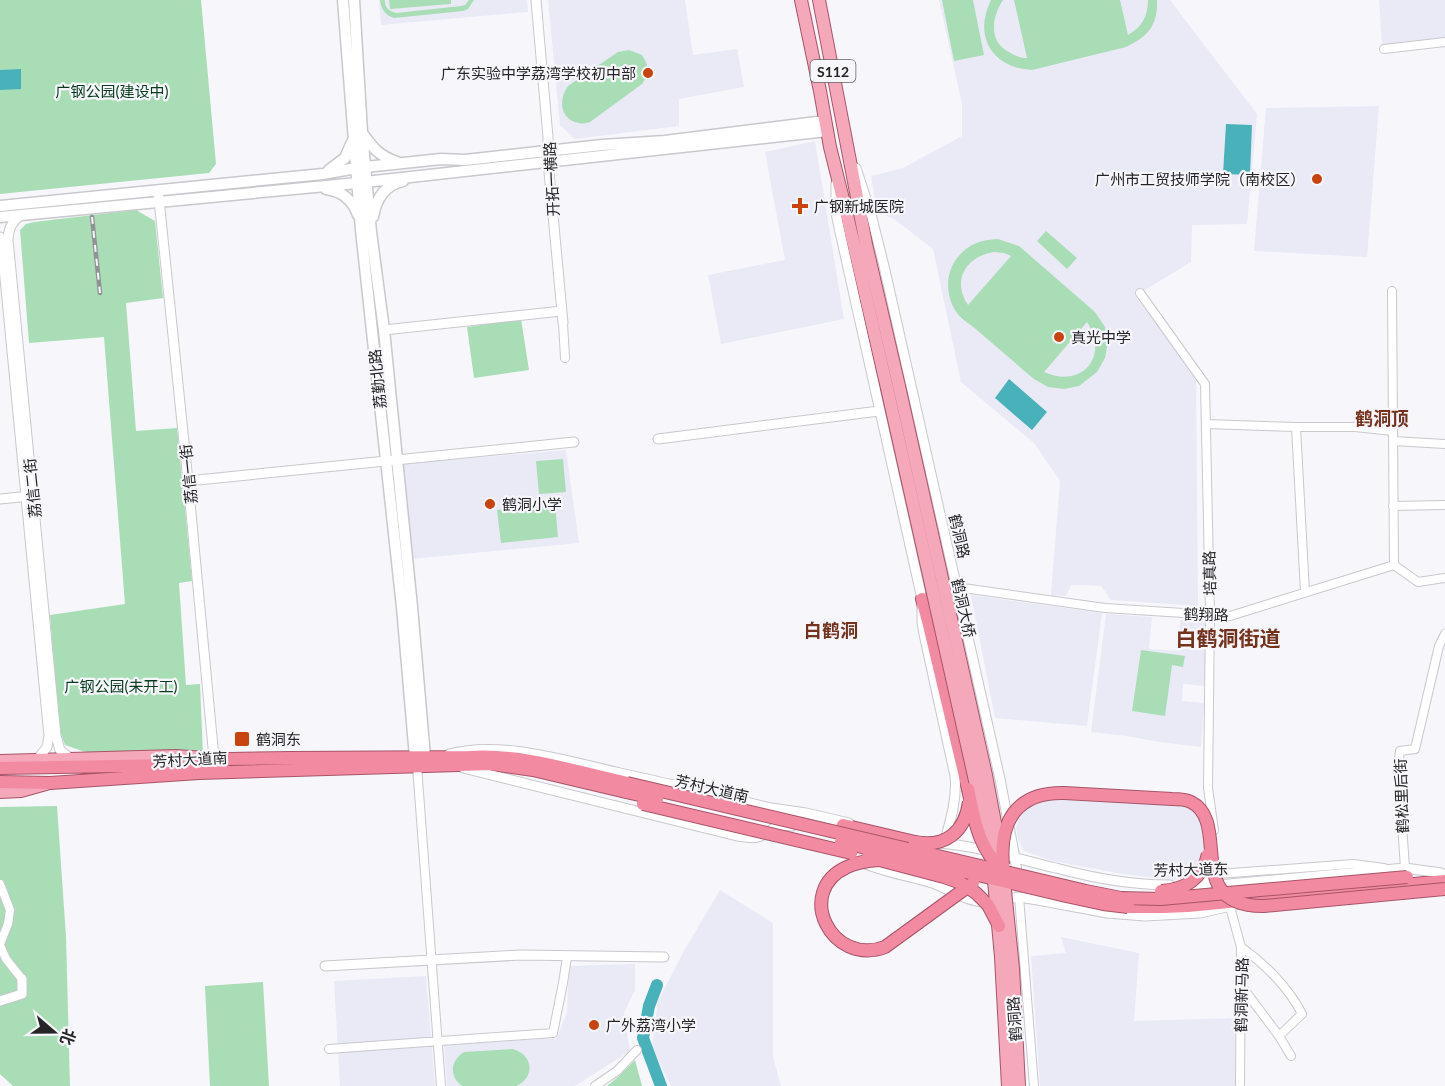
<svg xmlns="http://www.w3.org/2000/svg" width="1445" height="1086" font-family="Lato,'Noto Sans SC',sans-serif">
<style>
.built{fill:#eaeaf7}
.green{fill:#a9ddb5;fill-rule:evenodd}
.water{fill:#48b1ba}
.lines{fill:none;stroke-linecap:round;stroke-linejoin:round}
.river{stroke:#48b1ba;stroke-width:12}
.minor-casing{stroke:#c8c8cd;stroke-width:10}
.tertiary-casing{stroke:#c8c8cd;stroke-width:11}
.secondary-casing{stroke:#c8c8cd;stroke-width:13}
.primary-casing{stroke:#a85468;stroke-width:14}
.trunk-casing{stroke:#a85468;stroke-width:14}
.minor{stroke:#fff;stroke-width:8}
.tertiary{stroke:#fff;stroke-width:9}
.secondary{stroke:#fff;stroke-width:10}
.primary{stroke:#f5a8b9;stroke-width:12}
.trunk{stroke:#f28ba2;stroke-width:12}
.rail-casing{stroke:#929296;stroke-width:4.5}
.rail{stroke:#f6f6fb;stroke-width:2;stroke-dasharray:7;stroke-linecap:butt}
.primary-bridge-casing{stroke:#a85468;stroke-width:14;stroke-linecap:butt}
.trunk-bridge-casing{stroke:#a85468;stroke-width:14;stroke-linecap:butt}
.primary-bridge{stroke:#f5a8b9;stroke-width:12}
.trunk-bridge{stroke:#f28ba2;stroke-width:12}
.poi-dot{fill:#ca430c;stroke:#f6f6fb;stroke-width:2}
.labels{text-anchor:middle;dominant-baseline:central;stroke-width:4.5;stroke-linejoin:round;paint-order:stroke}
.shield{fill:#f6f6fb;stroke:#646467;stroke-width:1.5}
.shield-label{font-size:14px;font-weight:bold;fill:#252527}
.poi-label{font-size:15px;fill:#252527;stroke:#f6f6fb;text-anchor:start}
.park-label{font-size:15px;fill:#083c1d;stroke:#f6f6fb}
.street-label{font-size:15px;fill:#252527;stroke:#f6f6fb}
.quarter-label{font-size:18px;font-weight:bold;fill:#74311c;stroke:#f6f6fb}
.district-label{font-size:21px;font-weight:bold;fill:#74311c;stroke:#f6f6fb}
</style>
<rect width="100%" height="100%" fill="#f6f6fb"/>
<!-- built -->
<path class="built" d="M379,0h148l1,12 -147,13z
M548,0h137l8,55 44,-6 7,38 -65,12v27l-104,13 -15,-14z
M939,0h231l87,114 -10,110 -55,1 -1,37 -56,34 61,81 2,229 -87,-6 -10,-14 -16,-1h-14l-5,11 -15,-1 9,-114 -26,-38 -73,-61 -28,-133 -39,-30 -17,-7 -6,-36 32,-8 59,-32v-32z
M1379,0h66v38l-63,7z
M1379,106l-12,151 -113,-6 12,-143z
M815,141l29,178 -123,25 -13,-69 77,-15 -20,-108z
M566,450l13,93 -168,16 -9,-95z
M971,595l131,18 -15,113 -92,-8z
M1106,614l46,3 -3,32 30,2 1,-31 28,-1 -2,67 -23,-2 -1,17 22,2 -3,44 -41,-5 -34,-6 -35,-4z
M1071,796l109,7 17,7 7,22v22l-3,8 -10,13 -18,5 -50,-6 -70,-13 -29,-10 -6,-12 -2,-12 5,-12 8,-10 12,-6z
M720,890l53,33v133l8,30h-110l-19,-39 6,-46 27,-52z
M1061,937l78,16 -5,68 101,-3v68h-195l-9,-130 35,-3z
M635,964v26l-11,23 6,38 -55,35h-128l-3,-41 113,-7 10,-26 2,-46z
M426,976l9,110h-95l-6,-105z"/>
<!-- green -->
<path class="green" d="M0,0h201l15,164 -7,9 -209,21z
M380,0h5c-1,8 5,11 11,13l65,-7 4,-1 4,-5h5l-6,9 -5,2 -69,7c-9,-3 -13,-9 -14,-18z
M389,0h62v4l-61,5z
M942,0h31l11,55 -30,6z
M991,0h12c-11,16 -15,42 6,52 7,4 11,6 18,6l-13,-58h106l8,35c14,-8 20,-19 20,-35h9c1,25 -9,37 -31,47l-94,23c-40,-2 -59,-34 -41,-70z
M629,50l13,5 4,7 2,7 -2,9 -4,6 -52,38c-1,1 -10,2 -11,1 -19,-3 -21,-23 -11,-37l50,-34z
M136,210l19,11 8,77 -37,5 10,128 41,-3 15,153 -13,2 7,102 14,-1 3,71 -112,-1 -26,-9 -6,-17 -9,-113 75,-11 -21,-267 -75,6 -9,-113 6,-6 8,-2z
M1046,231l31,27 -10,11 -30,-28z
M998,239l21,7 76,66 10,15 3,15 -3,16 -8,14 -18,14 -15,3 -16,-2 -14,-8c-19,-16 -37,-32 -56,-48 -6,-6 -16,-11 -21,-18 -11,-15 -12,-37 -2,-52 11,-16 24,-21 43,-22zM994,252l10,1 7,3 -43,49c-17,-25 -1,-49 26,-53zM1087,322c23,35 -6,67 -43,50z
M521,319l8,51 -55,8 -7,-51z
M563,459l3,33 -27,2 -3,-33z
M555,504l3,33 -57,6 -4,-33z
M1141,650l44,6 -2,11 -11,-2 -7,51 -33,-5z
M57,806l9,131 4,149h-57l-13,-12v-267z
M263,982l6,104h-59l-5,-100z
M513,1049c21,6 22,29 3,37h-54c-13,-10 -12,-25 2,-34z
M635,1060l7,26h-35l11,-9z"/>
<!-- water -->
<path class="water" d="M21,69v20l-21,1v-20z
M1226,124l26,1 -2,50 -27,-1z
M1009,379l38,33 -15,18 -37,-32z"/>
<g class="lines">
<!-- river -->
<path class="river" d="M657,985l-8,21 -6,32 18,48"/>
<!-- minor casing -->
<g class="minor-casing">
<path id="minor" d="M1384,49l61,-7
M1392,291l2,274
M1140,293l65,91 5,231 -2,173 6,42
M563,323l2,35
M1206,424l90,3h59l38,4
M1296,427l9,165
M1393,441l52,3
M1393,506l52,-1
M956,587l149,21 125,8 164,-51 24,17 27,-4
M417,766l24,320
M1405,868l-7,-102 2,-15 15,-2 24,-103 6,-12
M1196,879l22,-5 135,-10 31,4
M0,884l10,26 -2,14 -8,20
M1019,897l15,189
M1230,907l11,40 -1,137
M0,945l6,14 16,20
M1241,947c24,17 48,41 61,67l-23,22
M1240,984l39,52 12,20
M329,1049l224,-16 10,-50 4,-26
M595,1086l22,-15 20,-21"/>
</g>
<!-- tertiary casing -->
<g class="tertiary-casing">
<path id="tertiary" d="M536,0l12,137v24l15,162
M856,168l15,46 13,52 116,513 15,79 3,22
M836,184v29l4,19 82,367v23l2,12 31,142c2,22 -4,43 -10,64
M158,190l30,291 26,277
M21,215c-9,6 -13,14 -13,25l48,496 4,14 11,9
M0,237l2,10 47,489 -2,11 -10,13
M384,330l178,-19
M658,439l221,-28
M188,481l386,-39
M0,499l30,-3
M449,754c52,-14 118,7 171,19 50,11 101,23 151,35l35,5 43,10
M463,768l274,68c7,1 14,3 21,1 15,-5 14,-14 34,-11
M939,843c40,3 78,16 117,25 37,10 75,17 114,17
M861,862c21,10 45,13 68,20 20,6 36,20 57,20
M1186,885l43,-1 176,-16 36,5
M1000,900l19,-3 19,3 69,13 38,3 55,-3 35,-8
M325,966l196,-11 143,2
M0,1001l22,-7v-15"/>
</g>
<!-- secondary casing -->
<g class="secondary-casing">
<path id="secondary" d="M343,0l18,230 41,377 13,150
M354,0l8,132 9,100 13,98 13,129 15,148 13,150
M362,133c11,15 17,23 35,29
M329,170l16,-12 7,-16
M326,189c15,2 27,11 32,26
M0,206l323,-32 33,-6 85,-9 24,1 137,-15 63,-4 160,-20
M0,217l347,-33 480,-53
M373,217c3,-18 11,-32 30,-36"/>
</g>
<!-- primary casing -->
<g class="primary-casing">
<path id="primary" d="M801,0l19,91 10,56 17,68 40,173
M819,0l47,244 33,142
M0,761l175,-5 32,2
M0,792l21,-1 25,-7"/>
</g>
<!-- trunk casing -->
<g class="trunk-casing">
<path id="trunk" d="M922,599l7,26 39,164
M0,768l175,-3 54,-6 63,-1 177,-1c51,-4 108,15 158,26
M0,782l50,1 149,-10 292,-9 42,6 93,22
M843,825l72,17
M1128,907h36l24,-1 257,-25"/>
</g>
<!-- minor -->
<use href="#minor" class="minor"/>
<!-- tertiary -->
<use href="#tertiary" class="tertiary"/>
<!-- secondary -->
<use href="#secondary" class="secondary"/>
<!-- primary -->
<use href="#primary" class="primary"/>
<!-- trunk -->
<use href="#trunk" class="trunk"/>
<!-- rail casing -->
<g class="rail-casing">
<path id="rail" d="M92,217l8,76"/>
</g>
<!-- rail -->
<use href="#rail" class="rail"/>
<!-- primary-bridge casing -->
<g class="primary-bridge-casing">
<path id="primary-bridge" d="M899,386l87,389 15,79
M887,388l91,406 11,56
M993,870l8,87 7,129
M1003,871l10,97 6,118"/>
</g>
<!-- trunk-bridge casing -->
<g class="trunk-bridge-casing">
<path id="trunk-bridge" d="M627,783l459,108 35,7 40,1 246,-22
M968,789c7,33 10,58 35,82
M626,792l31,7
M643,804l208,49
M841,842l225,54 37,8 25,3
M915,842c30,6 50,-10 54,-40
M868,857l76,20 17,6 15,10 12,12 11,21
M878,860c-11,1 -21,2 -31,7 -53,24 -16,100 38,80l88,-64
M1003,865c-4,-44 14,-73 61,-72l108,6c7,0 13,0 19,3 41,20 -9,105 73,104l181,-17
M1161,891c24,-1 42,-13 47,-37"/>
</g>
<!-- primary-bridge -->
<use href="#primary-bridge" class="primary-bridge"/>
<!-- trunk-bridge -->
<use href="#trunk-bridge" class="trunk-bridge"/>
</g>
<!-- markers -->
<g class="poi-dot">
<circle cx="648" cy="73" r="6"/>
<circle cx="1317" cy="179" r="6"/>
<path d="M797 197h6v6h6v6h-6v6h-6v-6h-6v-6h6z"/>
<circle cx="1059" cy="337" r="6"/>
<circle cx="490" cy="504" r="6"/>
<rect x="234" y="731" width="16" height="16" rx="3"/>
<circle cx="594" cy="1025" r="6"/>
</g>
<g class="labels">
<!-- shield labels -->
<rect class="shield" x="810.5" y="60" width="45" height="22" rx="4.5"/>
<g class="shield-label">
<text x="833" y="71">S112</text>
</g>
<!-- poi labels -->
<g class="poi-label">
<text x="636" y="73" text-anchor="end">广东实验中学荔湾学校初中部</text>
<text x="1305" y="179" text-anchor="end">广州市工贸技师学院（南校区）</text>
<text x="814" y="206">广钢新城医院</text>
<text x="1071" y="337">真光中学</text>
<text x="502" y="504">鹤洞小学</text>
<text x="256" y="739">鹤洞东</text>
<text x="606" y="1025">广外荔湾小学</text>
</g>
<!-- park labels -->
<g class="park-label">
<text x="112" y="91">广钢公园(建设中)</text>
<text x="121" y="686">广钢公园(未开工)</text>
</g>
<!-- street labels -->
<g class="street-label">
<text transform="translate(551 179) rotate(-93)">开拓一横路</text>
<text transform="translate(377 379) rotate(-96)">荔勤北路</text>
<text transform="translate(188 474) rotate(-96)">荔信一街</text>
<text transform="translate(32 488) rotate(-96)">荔信二街</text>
<text transform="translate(960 536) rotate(77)">鹤洞路</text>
<text transform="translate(1209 573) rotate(-91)">培真路</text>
<text transform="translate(964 608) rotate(77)">鹤洞大桥</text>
<text transform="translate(1206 614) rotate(1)">鹤翔路</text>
<text transform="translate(190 759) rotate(-3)">芳村大道南</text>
<text transform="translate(712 788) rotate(13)">芳村大道南</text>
<text transform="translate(1401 796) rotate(-92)">鹤松里后街</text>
<text transform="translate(1191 869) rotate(-1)">芳村大道东</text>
<text transform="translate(1241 995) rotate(-89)">鹤洞新马路</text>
<text transform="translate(1014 1019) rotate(-94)">鹤洞路</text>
</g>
<!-- quarter labels -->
<g class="quarter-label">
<text x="1382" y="418">鹤洞顶</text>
<text x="831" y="630">白鹤洞</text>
</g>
<!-- district labels -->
<g class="district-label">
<text x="1228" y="637">白鹤洞街道</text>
</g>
</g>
<!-- north arrow -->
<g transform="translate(54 1032) rotate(110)" stroke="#f6f6fb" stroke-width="4.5" paint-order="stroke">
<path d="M0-4.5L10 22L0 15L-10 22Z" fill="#252527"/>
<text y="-9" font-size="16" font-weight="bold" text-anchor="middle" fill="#252527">北</text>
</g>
</svg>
